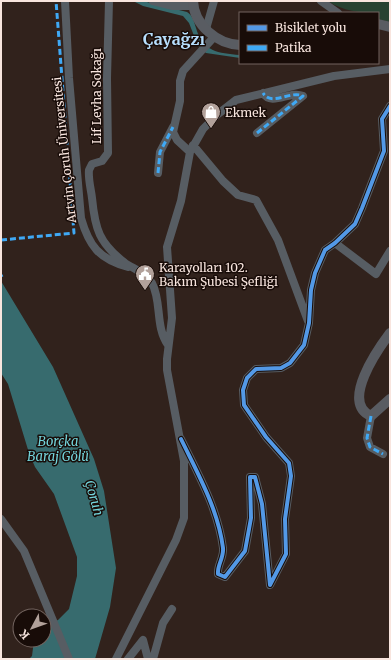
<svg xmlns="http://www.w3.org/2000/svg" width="391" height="660" font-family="Merriweather,serif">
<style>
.green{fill:#274231}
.water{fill:#376b6e}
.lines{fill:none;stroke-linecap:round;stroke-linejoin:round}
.minor{stroke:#575d63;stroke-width:8}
.major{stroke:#595c62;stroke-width:10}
.quiet{stroke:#3fa9f5;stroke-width:3;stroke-dasharray:6 3;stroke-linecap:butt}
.cycleway-casing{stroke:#180c08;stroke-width:6}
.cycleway{stroke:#5399e6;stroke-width:4}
.labels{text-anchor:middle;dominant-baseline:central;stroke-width:3;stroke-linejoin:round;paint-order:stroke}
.street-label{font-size:12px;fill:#f8e5de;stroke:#180c08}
.poi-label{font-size:12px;fill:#f8e5de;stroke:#180c08;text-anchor:start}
.water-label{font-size:13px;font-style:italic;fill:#73d3da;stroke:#180c08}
.district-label{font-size:16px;font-weight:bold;fill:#b6defd;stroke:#180c08}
</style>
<rect width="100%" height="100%" fill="#31221c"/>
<!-- green -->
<path class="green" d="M328,1h62v21l-12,-3v-6c-17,0 -36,-2 -50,-12z"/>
<!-- water -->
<path class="water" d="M133,1h10l44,11c6,4 7,10 9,16 7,24 22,25 44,27v3l-34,-5 -8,-7 -9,-23 -6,-7 -40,-10z
M1,281l52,86 41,92 10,32 12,77 -6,39 -15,52h-66l3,-3 2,-16h10v-14l14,-6 11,-11 8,-33v-19l-23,-63 -19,-27 -6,-14 -21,-69 -7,-11z"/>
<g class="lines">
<!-- minor -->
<path class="minor" d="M65,1l4,77 12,140c8,28 18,41 47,49
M109,1l-2,77 1,75 -6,8 -10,3 -3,6c-1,9 2,19 3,28 3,31 7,45 33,65 9,6 21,10 27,20 10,19 3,44 16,62
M153,1l20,5h20
M321,1l17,12
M206,29l8,-28
M257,133l46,-37c-13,-6 -31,11 -40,-3
M193,145l30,36 15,14 18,5 22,40 30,81
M190,152l-13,-12 -4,-8 7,-31v-20l3,-10 31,-34
M158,173l2,-21 13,-25
M335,243l41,31 14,-23
M371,416l-4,22 3,9 13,7
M181,439c17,35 37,70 42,109 1,10 -6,17 -5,26l7,3 20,-26 6,-33 -1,-41h5l7,27 8,81 16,-31 -1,-35 6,-43 -2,-13 -23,-26 -22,-32 -1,-15 4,-12 9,-9 25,-1 9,-5 14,-18 5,-22 2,-33 4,-17 10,-23 10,-7 20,-19 7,-16 22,-57 -2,-32 8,-13
M1,519l23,32 45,108
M116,659l60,-119 8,-22v-57l-17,-91v-11l5,-41 -5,-71 14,-46 9,-49 13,-23 15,-15 18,-14 98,-24 56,-7
M128,659l15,-19 5,19
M153,659l10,-36 9,-14"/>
<!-- major -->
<path class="major" d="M193,1c1,24 24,43 47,44
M378,24l12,3
M390,333c-12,16 -50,70 -19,83l19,-17"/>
<!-- quiet -->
<path class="quiet" d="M257,133l46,-37c-13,-6 -31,11 -40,-3
M158,173l2,-21 13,-25
M1,240l73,-7 -18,-232
M1,275l1,2
M371,416l-4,22 3,9 13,7"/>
<!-- cycleway casing -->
<g class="cycleway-casing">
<path id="cycleway" d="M181,439c17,35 37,70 42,109 1,10 -6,17 -5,26l7,3 20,-26 6,-33 -1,-41h5l7,27 8,81 16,-31 -1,-35 6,-43 -2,-13 -23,-26 -22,-32 -1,-15 4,-12 9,-9 25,-1 9,-5 14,-18 5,-22 2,-33 4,-17 10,-23 10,-7 20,-19 7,-16 22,-57 -2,-32 8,-13"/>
</g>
<!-- cycleway -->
<use href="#cycleway" class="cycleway"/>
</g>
<!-- icons -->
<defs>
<g id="shop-pin" transform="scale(1)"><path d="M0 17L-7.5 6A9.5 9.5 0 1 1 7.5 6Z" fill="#b2a19a" stroke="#180c08"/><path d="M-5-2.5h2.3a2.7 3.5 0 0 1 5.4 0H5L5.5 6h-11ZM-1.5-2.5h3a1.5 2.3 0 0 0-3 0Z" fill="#fff"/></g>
<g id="civic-pin" transform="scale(1)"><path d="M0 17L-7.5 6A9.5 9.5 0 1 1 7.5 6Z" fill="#b2a19a" stroke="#180c08"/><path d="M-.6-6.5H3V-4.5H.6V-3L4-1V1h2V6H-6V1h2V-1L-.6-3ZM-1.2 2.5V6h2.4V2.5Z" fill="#fff"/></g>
</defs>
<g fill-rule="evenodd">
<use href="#shop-pin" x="211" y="112"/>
<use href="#civic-pin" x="145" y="274"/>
</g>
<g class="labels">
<!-- street labels -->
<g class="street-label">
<text transform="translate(96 96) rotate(-90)">Lif Levha Sokağı</text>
<text transform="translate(64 150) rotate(-96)">Artvin Çoruh Üniversitesi</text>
</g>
<!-- poi labels -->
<g class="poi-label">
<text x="225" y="112">Ekmek</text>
<text x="159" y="267">Karayolları 102.<tspan x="159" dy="14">Bakım Şubesi Şefliği</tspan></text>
</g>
<!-- water labels -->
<g class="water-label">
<text x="58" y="441">Borçka<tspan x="58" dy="15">Baraj Gölü</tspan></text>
<text transform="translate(94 498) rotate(74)">Çoruh</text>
</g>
<!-- district labels -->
<g class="district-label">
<text x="174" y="39">Çayağzı</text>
</g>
</g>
<!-- border -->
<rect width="391" height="660" fill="none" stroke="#f8e5de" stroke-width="4"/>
<!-- legend -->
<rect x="239" y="12" width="140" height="52" fill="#180c08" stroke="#72635e"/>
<rect x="247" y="25" width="20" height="6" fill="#5399e6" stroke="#72635e"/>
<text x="275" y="32" font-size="12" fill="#f8e5de">Bisiklet yolu</text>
<rect x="247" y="45" width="20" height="6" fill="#3fa9f5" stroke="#72635e"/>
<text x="275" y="52" font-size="12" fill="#f8e5de">Patika</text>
<!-- north arrow -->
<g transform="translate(32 628) rotate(229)"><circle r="19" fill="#180c08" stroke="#72635e"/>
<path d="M0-3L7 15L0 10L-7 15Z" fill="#b2a19a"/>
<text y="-6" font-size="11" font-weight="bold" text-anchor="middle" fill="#f8e5de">K</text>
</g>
</svg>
